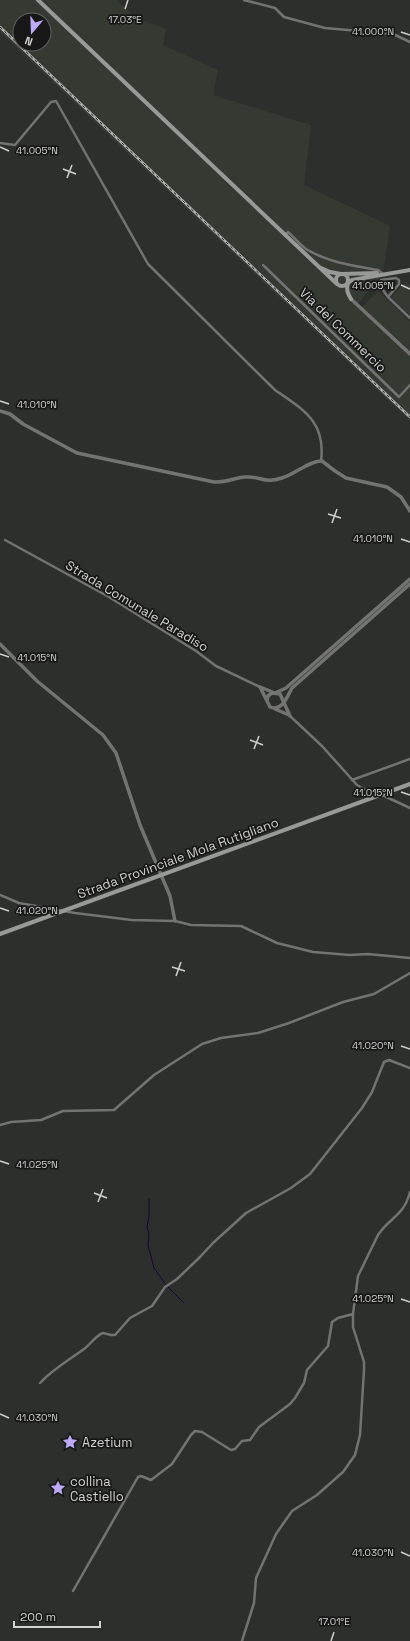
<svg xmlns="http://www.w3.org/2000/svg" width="410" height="1641" font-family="'Space Grotesk',sans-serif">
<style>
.built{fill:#343a32;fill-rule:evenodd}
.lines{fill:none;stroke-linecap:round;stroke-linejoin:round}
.stream{stroke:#1a023c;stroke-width:1}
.minor{stroke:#727372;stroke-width:2.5}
.tertiary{stroke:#727372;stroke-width:3.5}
.secondary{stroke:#989a98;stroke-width:4}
.rail-casing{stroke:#b2b3b1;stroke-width:2.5}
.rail{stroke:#161716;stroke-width:1;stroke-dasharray:3;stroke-linecap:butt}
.ticks{fill:none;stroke:#d1d2d0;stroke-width:1.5}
.labels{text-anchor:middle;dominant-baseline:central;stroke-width:3.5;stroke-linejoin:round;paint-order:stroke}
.street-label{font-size:13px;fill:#d1d2d0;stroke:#161716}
.poi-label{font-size:13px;fill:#d1d2d0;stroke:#161716;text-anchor:start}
.ticks-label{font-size:10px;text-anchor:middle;fill:#d1d2d0;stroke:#161716;stroke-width:3.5;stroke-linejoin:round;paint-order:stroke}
</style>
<rect width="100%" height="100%" fill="#2d2f2c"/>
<!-- built -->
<path class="built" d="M0,0h116l20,18 30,11 -3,16 55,25 -5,25 98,30 -7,60 86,41 -7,48 -26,31 53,50v66l-410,-389zM20,20h24v24h-24z
M406,281l4,4v30l-19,-18z
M378,291l32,30v31l-48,-45z"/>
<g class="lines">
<!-- stream -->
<path class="stream" d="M149,1199v18l-2,10 2,7 -1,11 6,23 12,17
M168,1287l16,16"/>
<!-- minor -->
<path class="minor" d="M244,0l31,8 9,9 41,11 68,6 17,8
M0,143l15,2 36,-43 5,-1 92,163 127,126c29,20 51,32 46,71
M285,235l3,-3c6,5 11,12 18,17 21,13 48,17 72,21l5,4
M263,265l136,132 11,-12
M388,297l11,-13v-4l-3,-2 -15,2 -1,6 8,11 22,21
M5,540l104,57 87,54 20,15 44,21
M290,716l32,30 35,39 19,11
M352,780l58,-21
M382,795l28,13
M0,895l19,8 56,10 57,7 43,1 16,4 50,1 36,17 36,9 37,3 18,-1 42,4
M0,1125l11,-3 30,-2 22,-9 51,-1 40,-35 48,-31 19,-6 37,-5 31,-10 54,-21 31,-8 36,-21
M40,1383c13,-14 29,-23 44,-34 7,-5 12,-14 19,-16l8,2h4l15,-17 22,-12 13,-19 12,-8 23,-22 13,-14 33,-30 45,-25 19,-14 52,-66 10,-16 12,-30 5,-2 21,8
M73,1591l65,-114 3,-1 10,4 21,-16 19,-29 4,-4 7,1 29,18 4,-1 7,-8 8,-1 9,-13 31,-23 5,-6 9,-15 3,-13 21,-24 4,-24 6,-4 15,-4
M242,1641l12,-38 2,-25 20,-44 16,-23 25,-16 26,-23 12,-17 5,-20 4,-65v-8l-11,-35v-13l5,-38 20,-41c12,-18 26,-19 32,-43"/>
<!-- tertiary -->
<path class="tertiary" d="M351,299l59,55
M0,411l10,3 13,10 54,29 137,29c11,1 20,-4 31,-5 16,-1 19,7 37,1 12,-3 28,-18 40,-17l13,10 11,7 41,9 14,10 9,14
M0,644l37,37 66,54 13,18 24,72 30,71 5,25
M260,687l10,20c12,5 17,-10 22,-19l118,-104
M260,687l15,6 11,-5 124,-109
M267,701l1,-5 4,-3 8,1 10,22
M275,709l14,6"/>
<!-- secondary -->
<path class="secondary" d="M38,0l299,284
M319,267l11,5 11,2
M336 280a6 6 0 1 1 12 0a6 6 0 1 1-12 0Z
M343,274l34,-1
M351,299c-3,-5 -5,-9 -3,-16l4,-3 58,-10
M0,934l410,-150"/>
<!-- rail casing -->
<g class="rail-casing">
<path id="rail" d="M0,27l410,390"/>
</g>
<!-- rail -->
<use href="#rail" class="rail"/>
</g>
<!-- ticks -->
<path class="ticks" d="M125,9l3,-9M401,32l9,3M0,147l9,4M63,169l13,5M67,178l5,-13M401,285l9,4M0,401l9,3M328,514l13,4M332,523l5,-14M401,539l9,3M0,654l9,3M250,740l13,5M254,749l5,-13M401,792l9,3M0,908l9,3M172,967l13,4M176,976l5,-14M401,1046l9,3M0,1161l9,3M94,1193l13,5M98,1202l5,-13M401,1299l9,3M0,1414l9,4M401,1552l9,4M331,1641l3,-9"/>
<!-- icons -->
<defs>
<g id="sight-bare" transform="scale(1.2)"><path d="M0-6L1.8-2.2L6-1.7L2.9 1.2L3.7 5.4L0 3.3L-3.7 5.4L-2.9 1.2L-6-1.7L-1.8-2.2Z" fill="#bcaaf6" stroke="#161716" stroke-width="2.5" paint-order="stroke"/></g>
</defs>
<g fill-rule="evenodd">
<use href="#sight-bare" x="70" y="1442"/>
<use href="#sight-bare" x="58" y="1488"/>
</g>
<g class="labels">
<!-- street labels -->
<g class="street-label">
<text transform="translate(343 330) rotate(44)">Via del Commercio</text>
<text transform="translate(137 606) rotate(31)">Strada Comunale Paradiso</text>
<text transform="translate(178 858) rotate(-20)">Strada Provinciale Mola Rutigliano</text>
</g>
<!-- poi labels -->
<g class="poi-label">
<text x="82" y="1442">Azetium</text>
<text x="70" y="1481">collina<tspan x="70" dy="15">Castiello</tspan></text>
</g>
</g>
<g class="ticks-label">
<text x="125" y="23">17.03°E</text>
<text x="373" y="35">41.000°N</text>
<text x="37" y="154">41.005°N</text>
<text x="373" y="289">41.005°N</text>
<text x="37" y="408">41.010°N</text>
<text x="373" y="542">41.010°N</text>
<text x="37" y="661">41.015°N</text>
<text x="373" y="796">41.015°N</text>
<text x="37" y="914">41.020°N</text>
<text x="373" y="1049">41.020°N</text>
<text x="37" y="1168">41.025°N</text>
<text x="373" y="1302">41.025°N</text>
<text x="37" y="1421">41.030°N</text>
<text x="373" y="1556">41.030°N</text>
<text x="334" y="1625">17.01°E</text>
</g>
<!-- north arrow -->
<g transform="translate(32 32) rotate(199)"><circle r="19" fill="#161716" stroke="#616260"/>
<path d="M0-3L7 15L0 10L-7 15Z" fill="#bcaaf6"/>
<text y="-6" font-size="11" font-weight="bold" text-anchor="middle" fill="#d1d2d0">N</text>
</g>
<!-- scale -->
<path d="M14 1621v6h86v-6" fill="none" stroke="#d1d2d0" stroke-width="2"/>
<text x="20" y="1621" font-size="12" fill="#d1d2d0" stroke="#161716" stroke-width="3" paint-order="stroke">200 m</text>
</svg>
